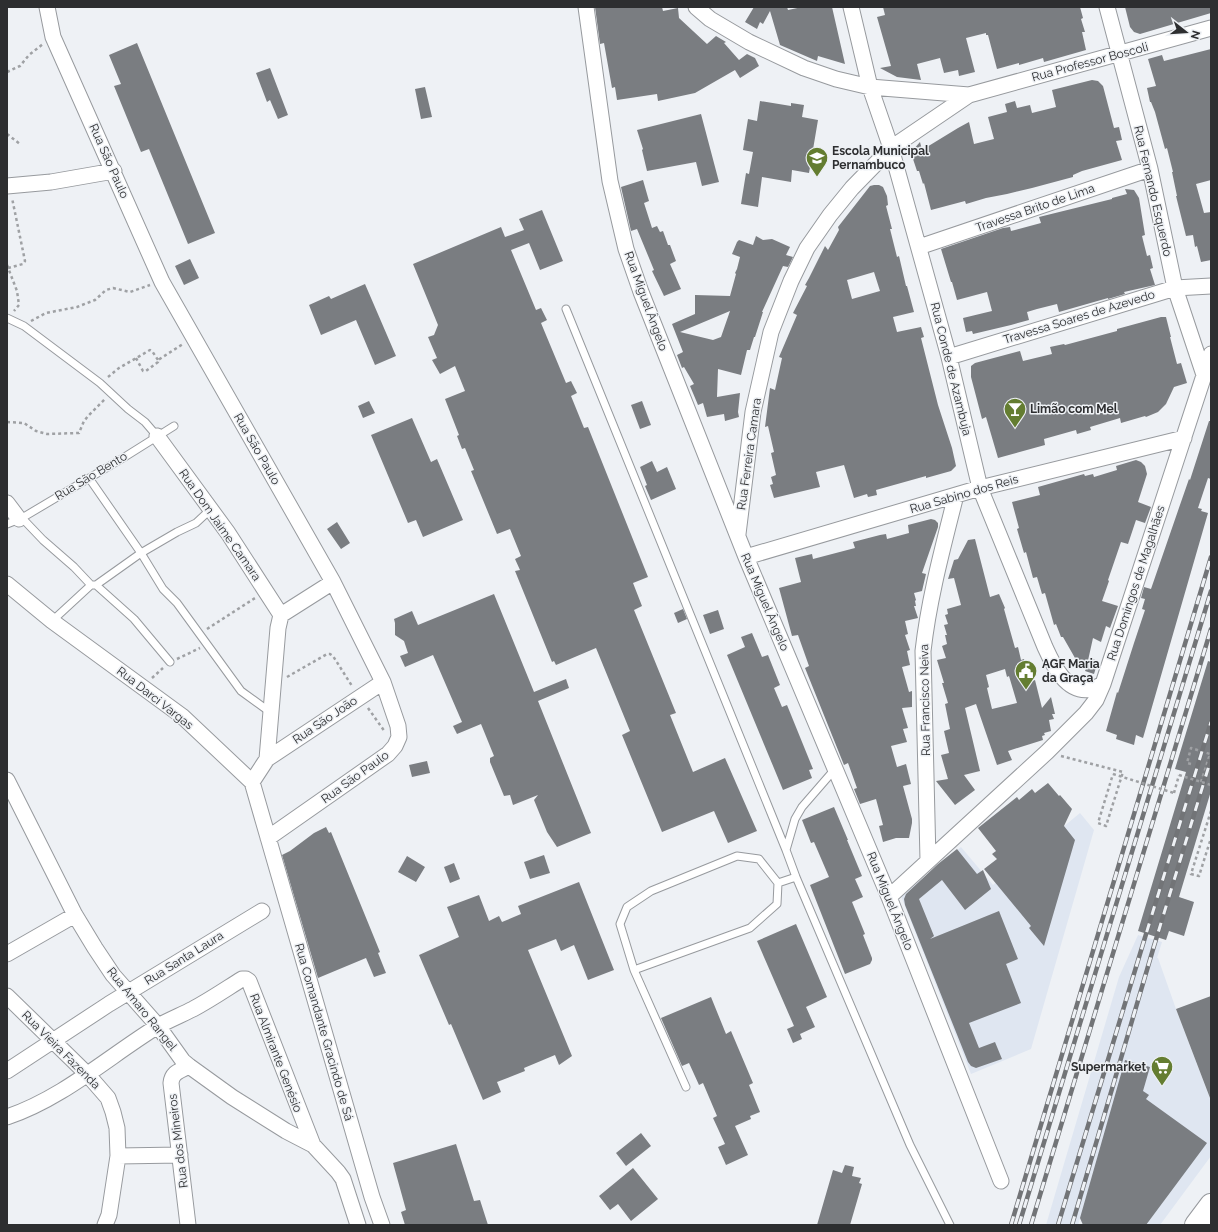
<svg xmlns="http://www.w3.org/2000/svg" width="1218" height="1232" font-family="Raleway,sans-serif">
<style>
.built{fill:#dfe6f1}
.building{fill:#7a7d81;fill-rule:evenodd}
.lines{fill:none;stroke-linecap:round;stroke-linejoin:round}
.service-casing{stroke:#979a9e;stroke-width:9}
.minor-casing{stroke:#979a9e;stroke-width:17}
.primary-casing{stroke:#979a9e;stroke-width:24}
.path{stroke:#9fa1a4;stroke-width:2.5;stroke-dasharray:3 3;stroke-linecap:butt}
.service{stroke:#fff;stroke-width:7}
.minor{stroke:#fff;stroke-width:15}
.primary{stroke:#fff;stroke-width:22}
.rail-casing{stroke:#727477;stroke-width:4.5}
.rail{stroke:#eef1f5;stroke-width:3;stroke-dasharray:9;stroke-linecap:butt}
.path-bridge{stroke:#9fa1a4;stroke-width:2.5;stroke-dasharray:3 3;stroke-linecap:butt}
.labels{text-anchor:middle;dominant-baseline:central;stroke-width:3;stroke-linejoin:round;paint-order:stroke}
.street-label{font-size:12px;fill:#2d2e30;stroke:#eef1f5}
.poi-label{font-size:12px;font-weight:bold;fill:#2d2e30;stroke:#eef1f5;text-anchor:start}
</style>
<rect width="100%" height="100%" fill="#eef1f5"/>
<!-- built -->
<path class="built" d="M1080,813l14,17 -63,219 -60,25 -70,-178 60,-49 32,38z
M1138,935l24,7 -5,16h1l18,51 35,92v55l-51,69h-77l-3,-7 -2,7h-32l73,-248z"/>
<!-- building -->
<path class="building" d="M595,7h67l1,4 15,-3 1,10 28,26 9,-8 10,6 -2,1 15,17 8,-6 8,4 4,8 -19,12 -5,-8 -40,23 -37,8 -1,-7 -40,6 -2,-13 -3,1 -8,-45 -4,1z
M754,7h33l1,3 14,-3h30l13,57 -27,-8 -1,5 -37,-16 -10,-34 -7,13 -3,-2 -3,7 -12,-7z
M883,7h197l3,11 -2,1 4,13h-3l4,18 -42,12 -1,-4 -24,7v-2l-22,6 -9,-34h-2v-2l-20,5 9,34 -16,4 -1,-6 -14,3 -4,-15 -23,6 4,16 -24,-3 -17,-9 11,-2 -14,-49 8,-2z
M1125,7h86v6l-71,21 -6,-2 -4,-5z
M137,43l78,190 -27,11 -39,-95 -8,3 -27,-66 7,-2 -12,-29z
M1211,49v131l-15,4 8,29 7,-1v48l-10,2 -4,-16 -2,1 -2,-12 -7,1 -10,-40h1l-5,-24h1l-6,-24 -2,1 -10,-37 -4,-10h-1l-3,-14 9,-2 -8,-27 14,-4 2,6z
M270,68l18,47 -10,4 -8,-19 -3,2 -11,-29z
M1092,80l6,1 5,5 11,42 5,-1 3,13 -6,1 6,19 -40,11 -9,4v2l-41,11 -25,6 -21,4 -20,6 -1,-3 -34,9 -7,-27 -1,1 -4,-13h-2l-5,-15 1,-6 7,-8 2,8 36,-22 11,-6 5,22 20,-5 -6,-22 19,-5 -2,-8 10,-3 2,7 13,-3 2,8 24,-6 -4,-17z
M425,87l7,30 -11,2 -6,-30z
M760,101l31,5v-3l13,2 -2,12 16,3 -9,53 -17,-3 -1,12 -29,-5 -4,30 -17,-3 5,-31 3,1 4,-22 -10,-2 5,-31 9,2z
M701,114l18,68 -17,4 -6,-24 -49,9 -5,-21 1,-1 -6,-19z
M643,180l6,21 -5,2 8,25 5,-2 3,6 3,-1 5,14h2l6,16 -6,3 11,25 -17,7 -12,-25 2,-1 -17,-41 -6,2 -10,-44z
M874,185h5l4,2 4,9 1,9 -2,1 6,23h-2l7,28 2,-1 7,30h1l7,26 -21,5 4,15 24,-5 3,10 -3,1 17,67 14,43 4,18 -5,5 -25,7v-2l-50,14 1,5 -9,2 -1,-3 -13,4 -10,-33 -28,7 4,15 -46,11 -4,-13 3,-1 -2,-7 5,-2 -5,-22 3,-1 -6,-26 -3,1 5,-39 5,2 7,-32 -3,-1 18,-42 -4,-2 14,-27 -2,-1 4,-7 16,-32 3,4 11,-20 -1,-3 32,-41zM874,272l6,19 -28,8 -5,-19z
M1125,189l9,1 5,8 6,37 -3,1 5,20 3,-1 3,13 -3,1 5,16 -31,7 1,2 -17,5v-1l-49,14 -2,-8 -20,5 -10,3 2,8 -18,5 -38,9 -1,-3 -6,1 -3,-14 29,-7 -5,-19 -30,8 -5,-18h-1l-10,-33 62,-21 7,-1 1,4 30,-8 -2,-6 73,-18v-1l15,-4z
M542,210l21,51 -23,9 -11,-27 -18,7 25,60 5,-2 6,12 -6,3 25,60 5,-2 6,12 -6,3 13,32 4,-1 60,150 -15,6 9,23 -8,4 42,103 -6,2 23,57 32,-14 32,73 -29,12 -14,-32 -52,21 -40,-97 8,-4 -34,-83 -40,17 -2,-4 -2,1 -37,-91 5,-1 -5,-11 6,-3 -11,-27 -13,5 -26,-63 3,-1 -9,-22 -3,1 -5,-13 2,-1 -14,-36 20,-8 -10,-25 -15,8 -8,-14 5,-2 -9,-21 6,-2 4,-10 -25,-61 88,-37 4,10 19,-7 -5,-11z
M756,236l7,4 9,-1 18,8 -4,8 7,2 -5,10 -5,-1 -21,46h1l-8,25h-1l-4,13h-3l-6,25 -23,-6 -1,28 23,-4 -2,19 1,5 -14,4 -1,-7 -17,3 -4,-14 -5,2 -8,-19 4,-2 -10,-17 -2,1 -5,-13 6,-3 -11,-28 23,-10v-19l35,1 6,-22 -1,-1 2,-4 3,-12 -8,-3 5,-12 2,-2 14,5zM730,311l-9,26 -8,3 -33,-8z
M190,259l9,19 -15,7 -9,-19z
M365,284l31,72 -21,9 -19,-45 -35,15 -12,-30 20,-9 2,3z
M1161,317h5l5,20h-1l7,27 4,-1 6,20 -13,4 -8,17 -8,8 -12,5 -1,-1 -24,7 -1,-5 -30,9 1,3 -14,4 -1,-4 -32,9 1,6 -47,13 -12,-41 -4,2 -11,-42v-11l4,-3 45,-12 3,10 29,-7 -2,-7 14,-3 1,1 52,-14v-2z
M369,401l6,12 -12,5 -5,-12z
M642,401l9,24 -11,4 -9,-24z
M412,418l19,44 6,-3 26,61 -40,17 -7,-17 -8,3 -37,-88z
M1209,421h2v58l-3,-1 -10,30 4,1 -1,2 7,2 -65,225 -7,-3 -2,10 -18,-6 1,-4 -11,-4 11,-39 1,1 16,-50 11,-33 -3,-1 3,-10 -4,-1 3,-11 7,2 30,-87 8,-23 1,1z
M1136,460l5,2 4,4 2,8 -9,28 13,5 -6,16 -9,-3 -8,24 -7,-2 -13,38 1,1 -7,20 16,5 -8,22 -4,-2 -5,16 -8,-4 -6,27 3,-7 8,3 -4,13 -9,-3 2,-5 -8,-1 -16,-28h-2l-5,-13 -2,1 -9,-32 -3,1 -5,-17 -4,1 -7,-26 -2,1 -7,-24 2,-1 -7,-26 28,-7 -2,-8 46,-13 1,2 8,-2 1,3 23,-7 -1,-4z
M652,461l5,11 10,-5 9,22 -25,11 -6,-14 2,-1 -7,-18z
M931,519l4,1 3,3v4l-16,46 4,1 -4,17 -8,2 2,7 -1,1 1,5h-2l4,12 -13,3 3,13 -3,1 5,15 -3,1 3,14 -8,2 7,25 3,-1v16l-10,1 6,20 -5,1 4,13 -16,4 6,21 9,-3 5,20 -8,2 9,33v4l-3,15h-13l-13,4 -4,-16 4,-1 -7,-26 -16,5 -6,-15 3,-1 -9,-25 -4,2 -39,-97 4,-2 -11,-31 -6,1 -13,-48 22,-6 -6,-24 17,-4 1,5 42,-11 -2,-6 27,-7 6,-1 1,5 22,-6 -1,-8z
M337,522l13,21 -9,6 -14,-20z
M975,539l15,58 9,-3 6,14 -1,1 11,39 3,-1 3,13 3,-1 5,23 6,-2 7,28 9,-11 4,17h-3l2,5 -5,1 2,11 -7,2 1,2 -3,1 1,4 -35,11 4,9 -15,5 -21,-61 -11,4 15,63 -16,4 11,15 -20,15 -19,-24 12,-2 -7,-24 8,-2 -5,-22 6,-2 -5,-25 3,-1 -6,-20h2l-7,-23 9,-2 -4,-12 5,-2 -2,-9h2l-3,-10 4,-1 -3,-9 3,-1 -1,-5 14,-4 -7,-27 -6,1 6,-19 4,-1 10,-19zM1005,669l2,8 2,-1 8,27 -25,6 -5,-21 2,-1 -3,-12z
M494,594l40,98 32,-13 3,9 -31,13 53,132 -34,14 -10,-15 -13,-32 4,-5 -25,10 -3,-10 -6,1 -14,-34v-4l4,-2 -13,-32 -24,10 -4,-8 9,-4 -29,-67 -28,12 -5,-11 8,-3 -4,-12 -9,-6v-12l-1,-4 18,-8 6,14z
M683,609l4,10 -9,4 -4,-10z
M718,610l6,19 -14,5 -7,-19z
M752,633l10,24 6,-2 12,30 -6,3 8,19 5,-2 26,64 -4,1 3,8 -29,12 -56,-135 18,-8 -4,-10z
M1208,661l3,1v129l-32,106 15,5 -10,34 -15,-5 -3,9 -28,-9 48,-159 -11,-3z
M427,761l3,12 -18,4 -3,-12z
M1048,783l11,13 1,-1 12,14 -8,17 11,14 -31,106 -15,-18 2,-2 -47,-57 13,-10 -5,-5 4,-3 -18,-23 39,-31 2,3 13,-11 3,4z
M834,807l14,33h-1l15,36 -7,3 8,18 -11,5 13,32 -2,1 9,23v2l-2,4 -25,10 -35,-89 19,-8 -15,-35 -3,1 -9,-23z
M326,827l3,6 2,-1 49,120 -2,1 8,20 -12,4 -8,-19 -48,20 -36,-123 8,-4 24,-18z
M957,849l20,25 6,-4 8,19 -26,21 -23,-30 -23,19 15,37 -4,3 69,-28 19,48 -12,5 15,39 -52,20 10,25 16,-6 7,17 -26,9 -5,-2 -3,-4 -63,-157 -1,-6 2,-5 32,-30z
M544,855l6,18 -20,6 -6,-17z
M407,856l18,11 -9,15 -18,-10z
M454,863l6,16 -10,4 -6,-16z
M579,882l35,88 -26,10 -14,-35 -13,6 -5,-12 -28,11 44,106 -13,9 -4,-10 -31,13 1,3 -28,11 4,10 -18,8 -32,-76 -2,1 -30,-70 40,-18 -12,-30 32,-12 10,26 10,-5 3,6 19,-8 -3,-8z
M796,924l31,73 -21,10 9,20 -15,7 2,5 -9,4 -6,-14 7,-3 -37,-85z
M1211,996v102h-1l-34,-89z
M711,997l15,37 5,-3 22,52 -4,2 11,27 -10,4 1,3 -16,7 13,29 -22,10 -8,-18 7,-3 -12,-26 4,-2 -14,-33 -4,2 -10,-22 -7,3 -21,-48z
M1125,1060l25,7 -7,24 6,4 -3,4 61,44 -61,82h-63l-3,-7z
M641,1133l10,13 -25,20 -10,-13z
M456,1144l18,57 6,-1 8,25h-83l-4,-13 5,-2 -13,-47z
M845,1165l9,2 -2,9 9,2 -2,5 3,1 -12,41h-33l16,-55 9,3z
M633,1168l25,31 -27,22 -13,-17 -8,6 -11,-14z"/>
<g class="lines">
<!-- service casing -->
<g class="service-casing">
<path id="service" d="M566,309l220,541
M7,318l17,8 76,57 28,26 17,13 12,14
M89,478l52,75 22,36 14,14 64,88 29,21
M22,518l21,22 31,27 17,18
M7,524l15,-6 101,-60 51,-32
M96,585l38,34 36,43
M52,621l39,-36h5l45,-32 36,-21 19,-9 15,-14
M835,769l-33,38 -7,12 -9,31 10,27 114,268 40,80
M778,883l18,-6
M634,970l116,-42 27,-24 1,-21 -19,-24 -22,-3 -86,35 -24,16 -7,17 14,46 52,117"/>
</g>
<!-- minor casing -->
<g class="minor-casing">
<path id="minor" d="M47,7l6,30 109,245 171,300 50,100 15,44 1,11 -4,9 -7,8 -120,84
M586,7l24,174 16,68 15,43 105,265 143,340 112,284
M696,7l14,12 39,23 55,26 32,11 34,8 99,8
M851,7l19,80 21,61 58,209 31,131 65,159c8,18 22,48 47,42 4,-1 8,-4 11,-5
M1107,7l43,162 25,119 29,87
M7,186l44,-4 63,-11
M919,247l231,-78
M949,357l226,-69 36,-2
M157,436l71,97 53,82
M7,503l12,16
M738,534l15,-122 18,-80 20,-51 16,-33 23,-33 22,-27 39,-40 78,-53 242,-67
M746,557l234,-69 204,-50
M7,584l45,37 130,95 70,66 120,415 10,28
M267,759l116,-77
M7,780l68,135 20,33 18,27 45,51 25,35 6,5 43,31 54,34 27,14 25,27 5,7 15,46
M252,782l15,-23 11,-131 3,-13 52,-33
M928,860l-5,-209c6,-53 20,-104 33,-156
M889,897l158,-145 39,-39 10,-13 7,-16 108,-330
M7,954l68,-39
M7,996l81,79 20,23 5,14 4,16 1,28 -9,59 -4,10
M7,1071l102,-67 153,-93
M7,1117c56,-19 101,-60 151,-91 11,-6 23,-11 35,-17 17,-9 33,-20 49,-30h4l3,2 64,164
M118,1156l62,-1
M188,1225l-17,-142c1,-11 9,-12 18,-17"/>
</g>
<!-- primary casing -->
<g class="primary-casing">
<path id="primary" d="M1196,1225l15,-20"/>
</g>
<!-- path -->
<path class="path" d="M7,72l13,-6 9,-11 14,-11
M7,134l13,10
M7,265l10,26 2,14 -5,6
M8,268l15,-4 2,-3 -13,-63
M31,321l15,-8 31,-6 18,-7 11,-10 7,-2 17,4 20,-7
M136,358l7,13h3l12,-9v-2l25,-16
M108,377l11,-9 31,-18 2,1 6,9
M7,422l17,1 12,8 11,3 32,-1 5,-12 5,-6 16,-16
M207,629l48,-31
M177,659l23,-11
M287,677l40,-23h3l3,2 19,30
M152,678l11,-10
M368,708l17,24
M1061,756l62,16 -17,54 -8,-3 15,-49
M1191,764l-4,-1 4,-15 19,6
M1201,782l9,-28
M1174,793l5,-18
M1211,811l-20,63 8,2 12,-38"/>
<!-- service -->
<use href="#service" class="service"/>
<!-- minor -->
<use href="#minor" class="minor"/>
<!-- primary -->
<use href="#primary" class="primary"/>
<!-- rail casing -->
<g class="rail-casing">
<path id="rail" d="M1011,1225l200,-668
M1019,1225l192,-634
M1031,1225l180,-596
M1058,1225l85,-281 68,-222
M1072,1225l82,-279 57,-187"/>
</g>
<!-- rail -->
<use href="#rail" class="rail"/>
<!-- path-bridge -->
<path class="path-bridge" d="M1113,774l61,19
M1179,775l32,10"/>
</g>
<!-- icons -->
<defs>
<g id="school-pin" transform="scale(1.15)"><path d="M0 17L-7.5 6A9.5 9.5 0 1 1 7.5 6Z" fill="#647d31" stroke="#eef1f5"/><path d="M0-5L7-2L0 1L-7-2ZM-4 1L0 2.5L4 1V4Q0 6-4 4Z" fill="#fff"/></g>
<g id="bar-pin" transform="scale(1.15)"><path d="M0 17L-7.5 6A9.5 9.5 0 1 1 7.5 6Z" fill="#647d31" stroke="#eef1f5"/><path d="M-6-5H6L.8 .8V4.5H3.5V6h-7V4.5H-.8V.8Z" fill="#fff"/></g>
<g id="civic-pin" transform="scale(1.15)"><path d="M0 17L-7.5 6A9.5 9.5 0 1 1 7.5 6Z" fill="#647d31" stroke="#eef1f5"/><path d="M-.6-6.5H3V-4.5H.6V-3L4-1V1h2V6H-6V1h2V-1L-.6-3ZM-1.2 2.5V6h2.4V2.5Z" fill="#fff"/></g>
<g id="supermarket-pin" transform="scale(1.15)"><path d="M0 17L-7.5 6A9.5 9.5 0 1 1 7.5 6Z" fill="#647d31" stroke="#eef1f5"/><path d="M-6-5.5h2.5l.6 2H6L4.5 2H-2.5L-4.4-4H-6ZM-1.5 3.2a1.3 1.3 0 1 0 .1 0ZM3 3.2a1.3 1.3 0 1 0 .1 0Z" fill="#fff"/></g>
</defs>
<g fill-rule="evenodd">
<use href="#school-pin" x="817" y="158"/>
<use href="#bar-pin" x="1015" y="409"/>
<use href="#civic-pin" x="1026" y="671"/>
<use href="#supermarket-pin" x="1162" y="1067"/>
</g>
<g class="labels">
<!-- street labels -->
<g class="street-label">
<text transform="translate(1090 62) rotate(-15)">Rua Professor Boscoli</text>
<text transform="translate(109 161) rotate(66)">Rua São Paulo</text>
<text transform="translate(1153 191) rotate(77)">Rua Fernando Esquerdo</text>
<text transform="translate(1035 208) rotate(-19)">Travessa Brito de Lima</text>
<text transform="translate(646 301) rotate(70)">Rua Miguel Ângelo</text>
<text transform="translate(1079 317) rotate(-17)">Travessa Soares de Azevedo</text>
<text transform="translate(951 369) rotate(76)">Rua Conde de Azambuja</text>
<text transform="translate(257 449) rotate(60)">Rua São Paulo</text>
<text transform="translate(749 454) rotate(-82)">Rua Ferreira Camara</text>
<text transform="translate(91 476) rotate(-31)">Rua São Bento</text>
<text transform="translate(964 494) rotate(-16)">Rua Sabino dos Reis</text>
<text transform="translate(220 525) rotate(55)">Rua Dom Jaime Camara</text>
<text transform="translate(1136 583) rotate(-72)">Rua Domingos de Magalhães</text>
<text transform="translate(765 602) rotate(67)">Rua Miguel Ângelo</text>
<text transform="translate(155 698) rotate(38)">Rua Darci Vargas</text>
<text transform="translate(925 700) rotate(-91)">Rua Francisco Neiva</text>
<text transform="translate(325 720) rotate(-34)">Rua São João</text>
<text transform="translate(355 777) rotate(-36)">Rua São Paulo</text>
<text transform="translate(890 901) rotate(68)">Rua Miguel Ângelo</text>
<text transform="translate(184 958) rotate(-32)">Rua Santa Laura</text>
<text transform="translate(142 1009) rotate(51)">Rua Amaro Rangel</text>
<text transform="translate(324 1032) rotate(74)">Rua Comandante Gracindo de Sá</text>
<text transform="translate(61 1050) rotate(45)">Rua Vieira Fazenda</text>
<text transform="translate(276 1053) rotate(69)">Rua Almirante Genésio</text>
<text transform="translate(178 1141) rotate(-97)">Rua dos Mineiros</text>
</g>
<!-- poi labels -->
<g class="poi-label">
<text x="832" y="151">Escola Municipal<tspan x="832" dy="14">Pernambuco</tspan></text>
<text x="1030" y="409">Limão com Mel</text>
<text x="1042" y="664">AGF Maria<tspan x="1042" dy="14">da Graça</tspan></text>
<text x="1146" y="1067" text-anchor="end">Supermarket</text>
</g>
</g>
<!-- border -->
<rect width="1218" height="1232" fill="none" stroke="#2d2e30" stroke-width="16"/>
<!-- north arrow -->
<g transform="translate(1186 32) rotate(107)" stroke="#eef1f5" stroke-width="3" paint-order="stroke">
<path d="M0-3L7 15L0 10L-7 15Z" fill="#2d2e30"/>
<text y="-6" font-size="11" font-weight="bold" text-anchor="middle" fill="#2d2e30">N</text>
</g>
</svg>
